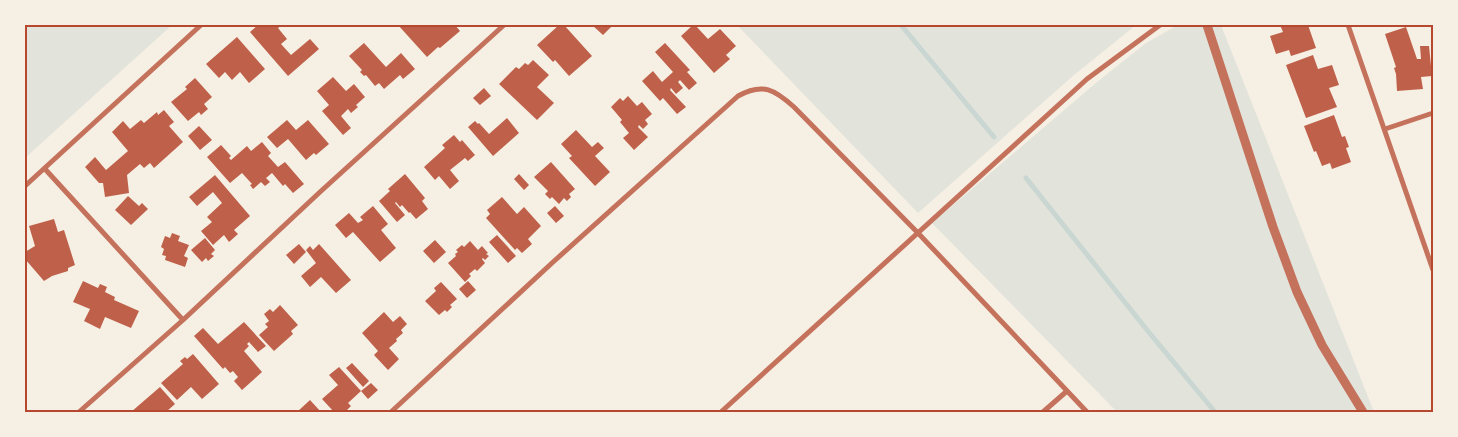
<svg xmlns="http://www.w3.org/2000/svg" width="1458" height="437" font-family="'Archivo Narrow',sans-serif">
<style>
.green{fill:#e2e4dc}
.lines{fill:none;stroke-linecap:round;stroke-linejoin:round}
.stream{stroke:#c9d6d2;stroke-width:5}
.building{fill:#bf614a}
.minor{stroke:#c5725c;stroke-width:5}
.tertiary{stroke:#c5725c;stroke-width:9}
.neatline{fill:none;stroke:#b5482f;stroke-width:2}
</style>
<rect width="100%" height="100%" fill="#f6efe4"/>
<!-- green -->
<path class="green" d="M25,25h147l-147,133z
M737,25h399l-62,50 -156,138z
M1178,25h43l153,387h-257l-185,-189 165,-141 49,-39z"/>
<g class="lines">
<!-- stream -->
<path class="stream" d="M901,25l93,112
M1026,178l121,152 68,82"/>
</g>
<!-- building -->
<path class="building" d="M258,25h24l-4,3 9,11 -6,5 10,11 19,-16 9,10 -31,27 -38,-44z
M398,25h57l5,6 -20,17 -2,-1 -11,10z
M559,25h5l28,31 -23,20 -14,-16 -2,2 -16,-17z
M592,25h21l-10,10z
M693,25h2l13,14 12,-10 16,17 -10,9 4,4 -16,14 -33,-37z
M1280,25h28l8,23 -25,8 -2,-6 -13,4 -6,-18 13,-4z
M1406,27l11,32h4l-1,-13h9l3,30 -11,1 2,12 -26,2 -1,-17 -2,-6 2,-1 -11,-33z
M237,37l28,32 -16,14 -9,-11 -8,8 -7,-8 -6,6 -13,-14z
M364,43l22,24 15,-14 14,16 -12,10 -3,-4 -16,14 -5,-6 -4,3 -9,-11 -2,1 -4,-4 2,-2 -13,-14z
M665,43l25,27 -3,2 10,11 -8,7 -9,-10 -2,2 5,6 -7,6 -5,-6 -1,2 16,17 -9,7 -14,-16 -3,3 -18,-20 11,-10 9,11 11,-10 -18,-20z
M1313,55l5,14 14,-4 7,20 -10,3 8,19 -31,11 -20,-53z
M533,60l16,15 -12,12 17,16 -17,17 -38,-36 17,-17 3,2 6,-6 3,2z
M333,77l13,14 8,-7 11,13 -9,8 2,2 -7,6 -3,-4 -7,7 10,12 -8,7 -21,-24 7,-6 -12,-14z
M195,78l17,19 -8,7 4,5 -7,6 -2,-3 -11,9 -17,-19 16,-13 -2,-2z
M484,88l7,8 -11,9 -7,-7z
M628,96l9,10 5,-4 10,12 -7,6 3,4 -5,5 -4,-4 -1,2 10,10 -14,13 -11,-12 6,-5 -9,-11 2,-2 -11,-13 9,-9 3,3z
M164,110l10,12 -5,4 14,16 -29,26 -4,-5 -6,5 -4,-4 -13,11 2,18 -24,4 -2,-14h-4l-14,-16 10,-10 11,13 22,-19 -16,-19 11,-11 7,8 11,-9 3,3 13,-11 1,3z
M1334,115l8,22 3,-1 4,11 -3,1 5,14 -19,7 -2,-6 -8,3 -6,-15 -2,1 -10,-26z
M507,118l12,15 -26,23 -25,-29 7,-6 3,3 1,-1 10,11z
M287,120l9,10 12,-10 21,24 -13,11 -2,-2 -8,7 -18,-21 -11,9 -10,-11z
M199,126l13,14 -12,10 -12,-14z
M576,130l16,17 6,-5 6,6 -9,8 15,16 -15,14 -26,-28 3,-2 -11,-12z
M454,135l6,7 2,-2 13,15 -7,6 -3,-3 -15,12 9,11 -9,8 -11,-13 -4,4 -11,-13 21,-19 -3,-3z
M262,142l9,11 -3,3 10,11 7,-5 19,22 -11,9 -8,-9 -2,2 -11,-13 -6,5 4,4 -5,4 -4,-4 -8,7 -3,-4 2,-1 -10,-11 -12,10 -23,-26 14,-12 10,11 -2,2 2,2 16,-14 4,5z
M551,162l24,27 -6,5 2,3 -4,4 -3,-3 -5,6 -7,-7 -2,2 -5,-5 3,-3 -14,-14z
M405,174l20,24 -3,3 6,8 -12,10 -6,-7 -1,1 -7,-8 -2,2 -4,-5 -1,1 10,12 -8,7 -18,-21 11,-10 -2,-2z
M519,174l10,11 -5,5 -10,-11z
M215,175l35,41 -16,14 4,4 -9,8 -5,-7 -11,10 -12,-14 11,-9 -5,-5 15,-14 -9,-11 -16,14 -8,-9z
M128,196l11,10 3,-3 6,6 -17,16 -16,-15z
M502,197l15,17 7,-7 17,19 -13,13 4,5 -10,9 -5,-5 -2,2 -29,-32 4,-4 -3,-4z
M373,206l15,18 -7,6 15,18 -16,14 -27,-30 -7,6 -11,-13 14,-12 9,10 5,-3 -3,-3z
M555,206l9,10 -8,7 -9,-10z
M54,219l4,13 6,-2 11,35 -7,3v3l-16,5 -8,5 -19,-22v-7l10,-6 -6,-20z
M172,233l8,3 -2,5 11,4 -5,11 4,2 -3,9 -20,-7 1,-4 -4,-1 2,-6 -3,-2 4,-11 5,2z
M497,235l19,21 -8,7 -19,-21z
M205,238l10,12 -4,4 3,2 -6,5 -2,-3 -4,4 -11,-12z
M435,240l11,12 -12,11 -11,-12z
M470,241l8,9 4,-4 6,7 -2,1 3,2 -4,4 -2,-2 -1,1 3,4 -8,8 -2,-2 -6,5 2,2 -6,6 -17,-19 8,-7 -1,-2 3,-2 -2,-2 6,-5 2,2z
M299,244l7,8 -12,12 -8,-9z
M319,244l32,36 -15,13 -15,-16 -11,10 -9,-11 15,-13 -10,-13 4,-4 3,4z
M83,281l15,7 2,-4 7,3 -2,5 10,5 -1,3 25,11 -8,17 -26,-11 -5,12 -16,-8 6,-12 -17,-7z
M468,281l8,9 -9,8 -8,-9z
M441,282l16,17 -7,6 2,2 -5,5 -2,-2 -6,5 -14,-14 11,-10 -2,-3z
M280,305l18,20 -7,6 2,3 -19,17 -15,-16 9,-8 -3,-3 4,-3 -5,-7 6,-5 3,3z
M384,312l9,10 7,-6 7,8 -6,6 2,3 -7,6 1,2 -8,7 10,11 -11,11 -14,-15 4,-4 -16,-18z
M244,322l22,24 -8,6 -9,-10 -2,2 2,2 -5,5 18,21 -20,18 -8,-9 4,-4 -5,-6 -3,2 -5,-6 -2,2 -29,-33 9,-8 15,16z
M193,354l26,30 -17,15 -11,-12 -14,13 -16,-17 22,-19 -3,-3 5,-4 2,2z
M352,363l17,18 -6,6 -17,-19z
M339,367l22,24 -13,12 3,3 -6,6h-11l-12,-13 16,-14 -9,-10z
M371,383l7,7 -10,9 -7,-8z
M160,387l15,17 -9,8h-35z
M310,400l11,12h-24z"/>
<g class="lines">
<!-- minor -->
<path class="minor" d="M1348,25l85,245
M1385,129l48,-16
M45,169l138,151
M25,186l176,-161
M79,412l104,-92 137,-128 184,-167
M391,412l161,-149 186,-167c25,-14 37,-6 56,11l124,126 169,179
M721,412l366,-333 73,-54
M1043,412l24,-21"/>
<!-- tertiary -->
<path class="tertiary" d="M1207,25l66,202 24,65 25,53 41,67"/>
</g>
<!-- border -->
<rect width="1458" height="437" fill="none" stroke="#f6efe4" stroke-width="52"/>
<rect x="26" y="26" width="1406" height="385" class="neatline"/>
</svg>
